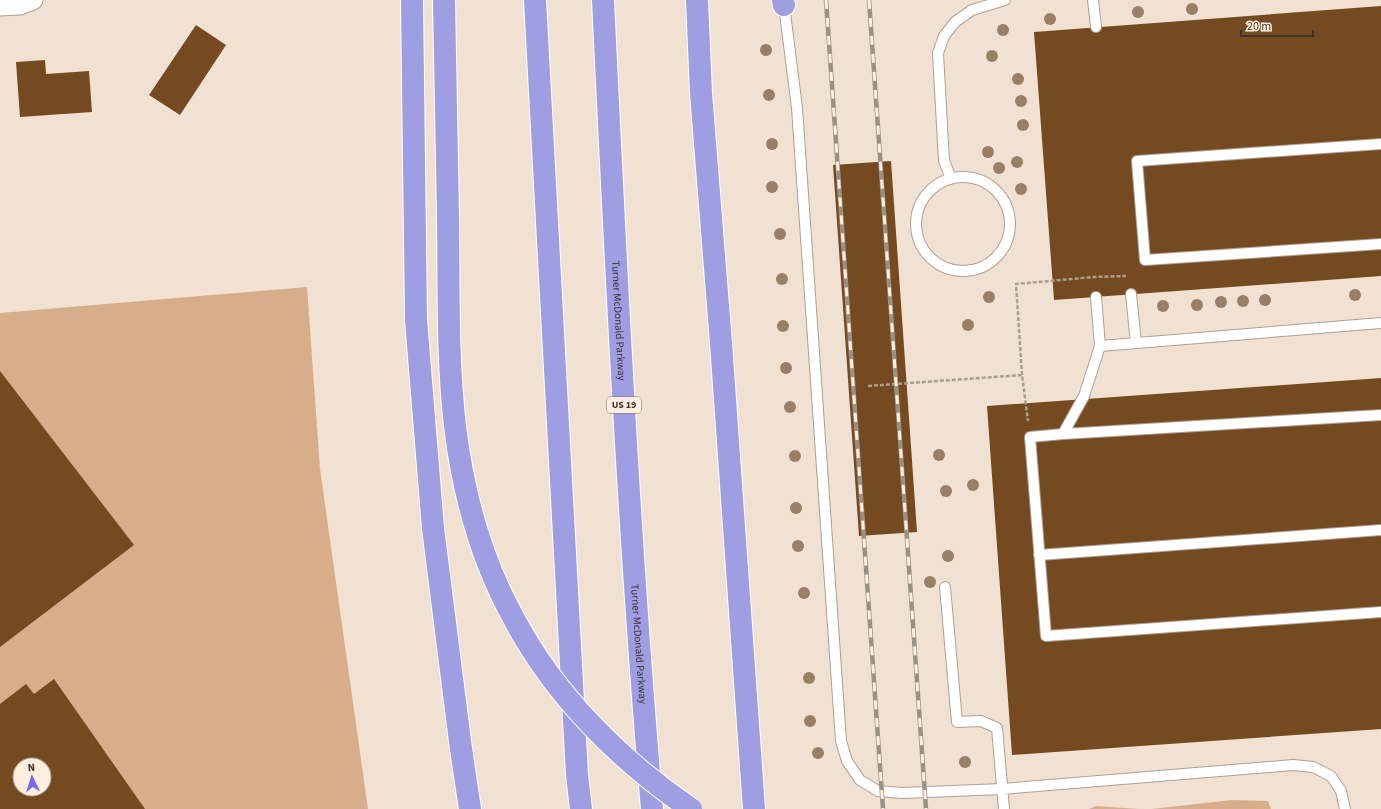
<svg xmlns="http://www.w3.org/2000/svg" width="1381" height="809" font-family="'Source Sans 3',sans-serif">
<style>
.green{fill:#d8ae8a;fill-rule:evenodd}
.building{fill:#754a20;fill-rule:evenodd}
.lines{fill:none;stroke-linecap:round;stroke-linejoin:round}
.service-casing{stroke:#afa094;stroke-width:12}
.minor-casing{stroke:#afa094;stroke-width:21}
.motorway-casing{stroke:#fff;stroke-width:24}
.path{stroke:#aa9e93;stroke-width:2.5;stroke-dasharray:4 2;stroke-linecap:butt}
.service{stroke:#fff;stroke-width:10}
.minor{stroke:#fff;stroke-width:19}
.motorway{stroke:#a09ee2;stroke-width:22}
.rail-casing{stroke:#9b9086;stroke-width:4.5}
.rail{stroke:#feeee0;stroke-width:3;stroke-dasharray:9;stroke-linecap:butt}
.motorway-bridge-casing{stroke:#fff;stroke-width:24;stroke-linecap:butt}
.motorway-bridge{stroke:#a09ee2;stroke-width:22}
.tree{fill:#987f66}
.labels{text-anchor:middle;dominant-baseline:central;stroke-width:4;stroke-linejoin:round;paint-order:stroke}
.shield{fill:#feeee0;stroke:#756c63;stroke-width:1}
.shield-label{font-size:10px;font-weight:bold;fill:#3a342e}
.street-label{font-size:11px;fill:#3a342e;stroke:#feeee0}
</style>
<rect width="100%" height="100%" fill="#f1e1d3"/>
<!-- green -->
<path class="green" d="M307,287l13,182 48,340h-368v-496zM20,765h24v24h-24z
M1232,800l36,1 3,8h-119z
M1096,806l43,3h-50z"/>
<!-- building -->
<path class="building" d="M1381,6v270l-327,24 -20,-268z
M196,25l30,20 -46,70 -31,-20z
M45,60l1,14 43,-3 3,41 -72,5 -4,-55z
M891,161l26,371 -58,4 -26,-371z
M0,371l134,174 -134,102z
M1381,378v351l-369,26 -25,-349z
M54,679l91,130h-145v-105l26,-20 8,10zM20,765h24v24h-24z"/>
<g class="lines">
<!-- service casing -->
<g class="service-casing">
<path id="service" d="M1093,0l3,27
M784,5l13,103 44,633 6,20 13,19 18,11 24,2 100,-4 291,-24 20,2 18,9 10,15 4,18
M1381,144l-244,17 8,99 236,-16
M916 224a47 47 0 1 1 94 0a47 47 0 1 1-94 0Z
M951,178l-7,-17 -1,-17 -5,-91 6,-17 11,-14 17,-12 33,-10
M1131,294l5,49
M1096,297l4,49 -16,50 -21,38 -33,3 16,199 335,-24
M1100,346l281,-23
M1063,434l318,-19
M1039,555l342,-25
M945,587l12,135 24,-1 16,7 7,81"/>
</g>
<!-- minor casing -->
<g class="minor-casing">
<path id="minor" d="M0,6l20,-1 13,-5"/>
</g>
<!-- motorway casing -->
<g class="motorway-casing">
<g id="motorway">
<path d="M412,0l4,320 17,208 28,221 9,60"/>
<path d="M444,0l4,216"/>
<path d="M535,0l42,775 4,34"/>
<path id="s1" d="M603,0c13,270 26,540 49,809"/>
<path d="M697,0l4,93 20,250 33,466"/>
<path d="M783,0l1,5"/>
</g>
</g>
<!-- path -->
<path class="path" d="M1022,375l-6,-91 78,-7 32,-1
M868,386l154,-11 6,46"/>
<!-- service -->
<use href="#service" class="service"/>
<!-- minor -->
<use href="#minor" class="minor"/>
<!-- motorway -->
<use href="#motorway" class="motorway"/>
<!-- rail casing -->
<g class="rail-casing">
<path id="rail" d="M826,0l57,809
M869,0l57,809"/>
</g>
<!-- rail -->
<use href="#rail" class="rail"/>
<!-- motorway-bridge casing -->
<g class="motorway-bridge-casing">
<path id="motorway-bridge" d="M448,216c1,69 -1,141 7,210 8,66 26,133 58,191 41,78 106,143 178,192"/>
</g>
<!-- motorway-bridge -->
<use href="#motorway-bridge" class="motorway-bridge"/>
</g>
<!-- trees -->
<g class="tree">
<circle cx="1192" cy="9" r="6"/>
<circle cx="1138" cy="12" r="6"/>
<circle cx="1050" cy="19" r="6"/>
<circle cx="1003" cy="30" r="6"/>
<circle cx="766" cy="50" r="6"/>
<circle cx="992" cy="56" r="6"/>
<circle cx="1018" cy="79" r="6"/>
<circle cx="769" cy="95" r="6"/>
<circle cx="1021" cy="101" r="6"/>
<circle cx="1023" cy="125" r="6"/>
<circle cx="772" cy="144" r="6"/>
<circle cx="988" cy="152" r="6"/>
<circle cx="1017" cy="162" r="6"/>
<circle cx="999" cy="168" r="6"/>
<circle cx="772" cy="187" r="6"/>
<circle cx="1021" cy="189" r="6"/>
<circle cx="780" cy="234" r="6"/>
<circle cx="782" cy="279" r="6"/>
<circle cx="1355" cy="295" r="6"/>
<circle cx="989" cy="297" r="6"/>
<circle cx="1265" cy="300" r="6"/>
<circle cx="1243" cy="301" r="6"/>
<circle cx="1221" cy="302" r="6"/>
<circle cx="1197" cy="305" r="6"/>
<circle cx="1163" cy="306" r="6"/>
<circle cx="968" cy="325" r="6"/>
<circle cx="783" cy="326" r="6"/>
<circle cx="786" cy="368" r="6"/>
<circle cx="790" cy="407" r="6"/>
<circle cx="939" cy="455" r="6"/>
<circle cx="795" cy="456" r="6"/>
<circle cx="973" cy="485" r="6"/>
<circle cx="946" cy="491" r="6"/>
<circle cx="796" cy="508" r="6"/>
<circle cx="798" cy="546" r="6"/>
<circle cx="948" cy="556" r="6"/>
<circle cx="930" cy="582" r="6"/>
<circle cx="804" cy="593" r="6"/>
<circle cx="809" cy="678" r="6"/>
<circle cx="810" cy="721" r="6"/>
<circle cx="818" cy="753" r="6"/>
<circle cx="965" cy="762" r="6"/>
</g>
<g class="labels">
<!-- shield labels -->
<rect class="shield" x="607" y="397" width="34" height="16" rx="3"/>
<g class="shield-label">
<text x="624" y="405">US 19</text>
</g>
<!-- street labels -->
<g class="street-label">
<text stroke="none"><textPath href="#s1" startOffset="321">Turner McDonald Parkway</textPath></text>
<text stroke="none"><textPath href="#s1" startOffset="645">Turner McDonald Parkway</textPath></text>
</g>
</g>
<!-- north arrow -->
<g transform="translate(32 777) rotate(356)"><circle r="19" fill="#feeee0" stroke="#b0a499"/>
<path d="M0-3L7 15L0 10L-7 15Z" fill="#7869e5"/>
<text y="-6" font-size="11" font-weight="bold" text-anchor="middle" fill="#3a342e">N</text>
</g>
<!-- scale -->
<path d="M1241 30v6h72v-6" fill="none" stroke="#3a342e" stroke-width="2"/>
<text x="1247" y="30" font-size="12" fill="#3a342e" stroke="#feeee0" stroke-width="3" paint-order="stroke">20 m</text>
</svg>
